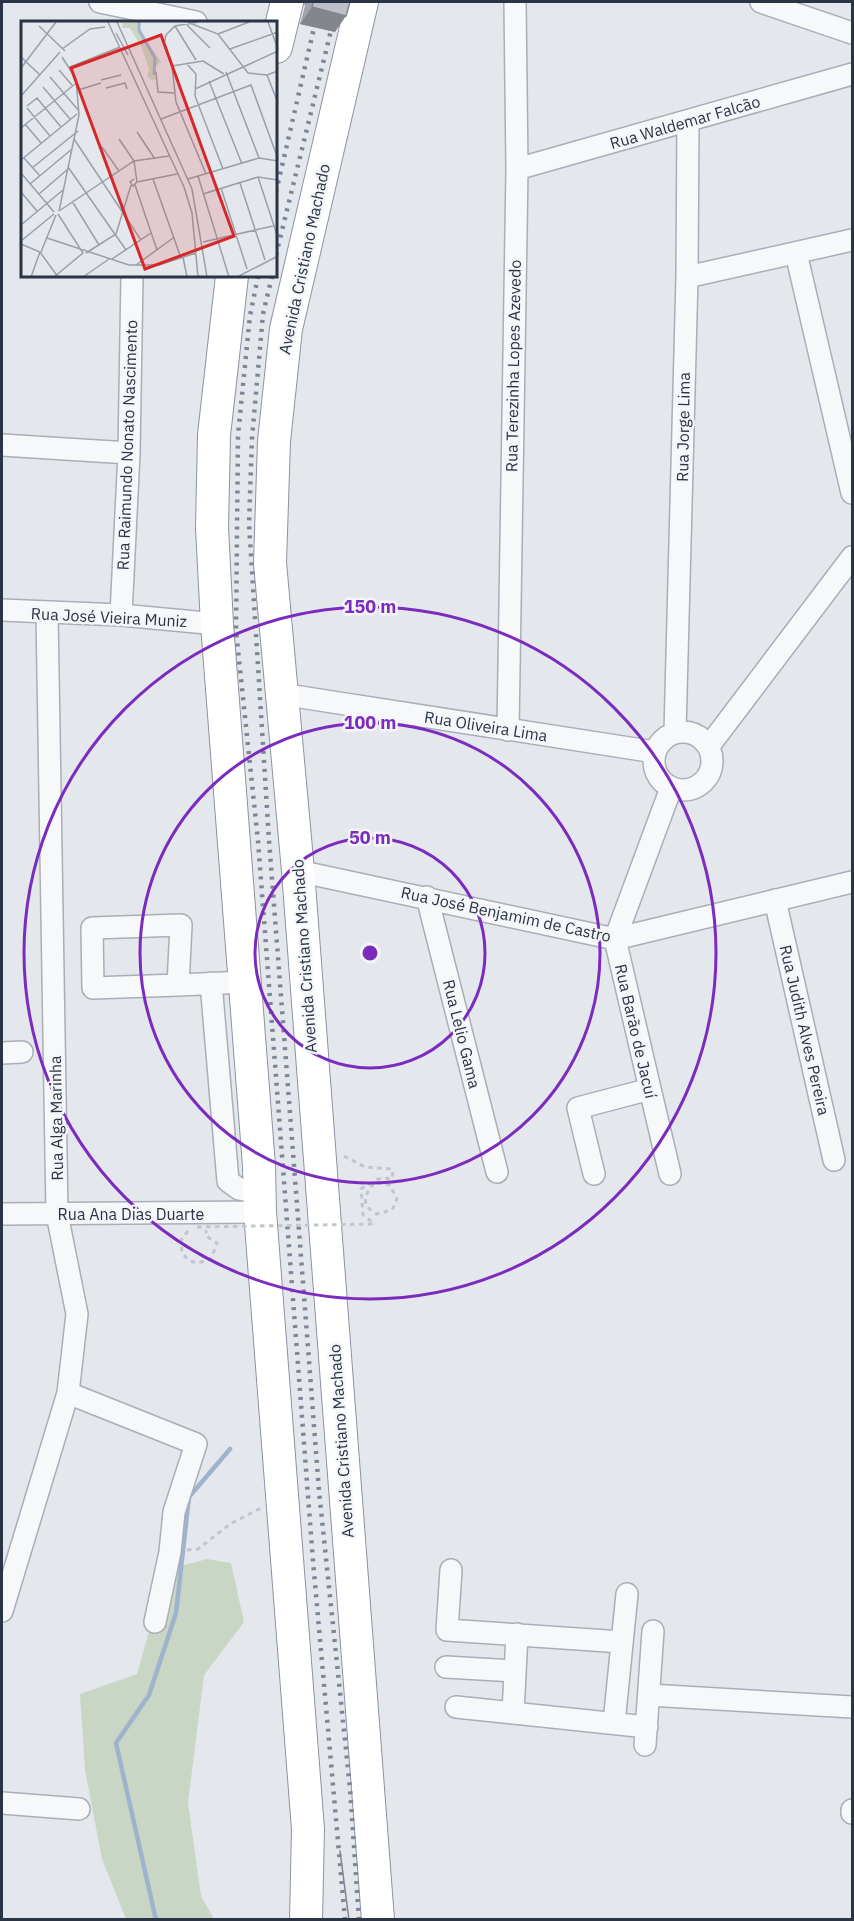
<svg xmlns="http://www.w3.org/2000/svg" width="854" height="1921" font-family="'IBM Plex Sans',sans-serif">
<style>
.green{fill:#c9d6c5}
.lines{fill:none;stroke-linecap:round;stroke-linejoin:round}
.stream{stroke:#9fb4cc;stroke-width:4.5}
.minor-casing{stroke:#a9aeb7;stroke-width:24}
.highway-casing{stroke:#8b94a3;stroke-width:34}
.path{stroke:#c2c5cb;stroke-width:3;stroke-dasharray:4.5 4.5;stroke-linecap:butt}
.minor{stroke:#f7f8fa;stroke-width:21}
.highway{stroke:#fff;stroke-width:32}
.tram{stroke:#7d8696;stroke-width:1.5}
.rail{stroke:#7d8696;stroke-width:4.5;stroke-dasharray:3 6;stroke-linecap:butt}
.path-bridge{stroke:#c2c5cb;stroke-width:3;stroke-dasharray:4.5 4.5;stroke-linecap:butt}
.wall{fill:#a1a5ae}
.shaded-wall{fill:#83868d}
.building{fill:#bbc0ca;stroke:#83868d;stroke-width:1.5}
.ring{fill:none;stroke:#7b2cbf;stroke-width:3}
.labels{text-anchor:middle;dominant-baseline:central;stroke-width:5;stroke-linejoin:round;paint-order:stroke}
.street-label{font-size:16px;fill:#2b3445;stroke:#f4f6f9}
.inset-river{fill:none;stroke:#9fb4cc;stroke-width:3}
.inset-road{fill:none;stroke:#9a9fa9;stroke-width:1.5}
.view{fill:#d62828;fill-opacity:0.15;stroke:#d62828;stroke-width:3}
.inset-edge{fill:none;stroke:#2b3445;stroke-width:3}
.centre{fill:#7b2cbf;stroke:#f4f6f9;stroke-width:3}
.ring-label{font-size:18px;text-anchor:middle;font-weight:bold;fill:#7b2cbf;stroke:#f4f6f9;stroke-width:5;stroke-linejoin:round;paint-order:stroke}
</style>
<rect width="100%" height="100%" fill="#e4e7ec"/>
<!-- green -->
<path class="green" d="M207,1559l24,4 13,59 -40,53 -16,128 13,93 13,23h-88l-24,-60 -17,-89 -5,-76 57,-20 29,-104z"/>
<g class="lines">
<!-- stream -->
<path class="stream" d="M156,1920l-40,-177 33,-48 27,-82 13,-116 41,-48"/>
<!-- minor casing -->
<g class="minor-casing">
<path id="minor" d="M100,2l96,20
M761,2l91,31
M517,169l335,-95
M796,253l56,240
M687,277l165,-37
M2,445l127,8
M2,610l119,5 96,9
M121,615l8,-162 3,-177
M281,694l374,58
M508,730l9,-561 -2,-167
M654 761a29 29 0 1 1 58 0a29 29 0 1 1-58 0Z
M675,732l12,-455 1,-156
M709,746l143,-189
M298,871l317,68 237,-57
M427,897l70,275
M775,900l59,260
M211,983l17,198 11,8 20,4
M178,985l-85,3 -1,-60 89,-3 -3,60 67,-3
M2,1053l20,-1
M594,1174l-16,-66 72,-19
M670,1174l-55,-235 56,-151
M2,1214l258,-2
M68,1393l128,51 -22,68 -4,40 -15,70
M451,1570l-4,60 175,12
M2,1611l66,-218 9,-79 -20,-100 -10,-601
M446,1667l69,4
M649,1695l203,12
M456,1707l191,20
M513,1713l4,-79
M614,1723l13,-129
M645,1745l8,-114
M2,1803l77,6
M852,1810v3"/>
</g>
<!-- highway casing -->
<g class="highway-casing">
<path id="highway" d="M362,2l-76,327 -12,112 -4,122 28,308 80,1049
M276,47l11,-45
M232,276l-18,159 -2,93 5,96 42,542 1,46 48,617 -2,91"/>
</g>
<!-- path -->
<path class="path" d="M344,1156l21,11 27,2 1,9 -15,1c-12,13 -20,24 -2,35l16,-4 5,-11 -7,-14c-12,-3 -19,-4 -29,4l2,26 12,9
M188,1231l-7,9 1,12c8,13 17,12 29,7l6,-16 -11,-7v-6
M187,1550l11,-1 32,-25 31,-16"/>
<!-- minor -->
<use href="#minor" class="minor"/>
<!-- highway -->
<use href="#highway" class="highway"/>
<!-- tram -->
<path class="tram" d="M340,1851l9,69"/>
<!-- rail -->
<path class="rail" d="M276,192l44,-190
M276,255l62,-253
M258,276l-8,40 -12,119 -2,196 22,210 55,720 32,359
M272,276l-9,38 -11,124 -3,86 20,316 50,651 31,297 9,132"/>
<!-- path-bridge -->
<path class="path-bridge" d="M197,1227l178,-3"/>
</g>
<!-- wall -->
<path class="wall" d="M303,2h47l-15,30 -35,-8 5,-18z"/>
<!-- shaded-wall -->
<path class="shaded-wall" d="M312,7l34,9 -11,16 -35,-8z"/>
<!-- building -->
<path class="building" d="M313,2h37l-4,14 -34,-9z"/>
<!-- distance rings -->
<g class="ring">
<circle cx="370" cy="953" r="115"/>
<circle cx="370" cy="953" r="230"/>
<circle cx="370" cy="953" r="346"/>
</g>
<g class="labels">
<!-- street labels -->
<g class="street-label">
<text transform="translate(685 122) rotate(-16)">Rua Waldemar Falcão</text>
<text transform="translate(304 259) rotate(-78)">Avenida Cristiano Machado</text>
<text transform="translate(513 366) rotate(-89)">Rua Terezinha Lopes Azevedo</text>
<text transform="translate(683 427) rotate(-89)">Rua Jorge Lima</text>
<text transform="translate(127 445) rotate(-88)">Rua Raimundo Nonato Nascimento</text>
<text transform="translate(109 617) rotate(3)">Rua José Vieira Muniz</text>
<text transform="translate(486 726) rotate(9)">Rua Oliveira Lima</text>
<text transform="translate(506 914) rotate(12)">Rua José Benjamim de Castro</text>
<text transform="translate(304 956) rotate(-94)">Avenida Cristiano Machado</text>
<text transform="translate(805 1030) rotate(77)">Rua Judith Alves Pereira</text>
<text transform="translate(636 1031) rotate(77)">Rua Barão de Jacuí</text>
<text transform="translate(462 1034) rotate(76)">Rua Lelio Gama</text>
<text transform="translate(56 1118) rotate(-91)">Rua Alga Marinha</text>
<text x="131" y="1214">Rua Ana Dias Duarte</text>
<text transform="translate(341 1441) rotate(-94)">Avenida Cristiano Machado</text>
</g>
</g>
<!-- overview -->
<g transform="translate(21 21)">
<rect width="256" height="256" fill="#e4e7ec"/>
<path d="M117,1l3,11 20,29 -5,4 1,12 -4,3 -6,-5 2,-7 -8,-23 -11,-18h-8l1,-5z" fill="#c9d6c5"/>
<path class="inset-river" d="M118,1v8l16,28 -1,17"/>
<path class="inset-road" d="M87,1l76,165 8,26 6,64M96,1l75,167 15,88M166,1l31,12 30,39 19,2 11,-4M177,1l-23,4 -9,9 -2,9 8,22 4,36 30,72M247,1l10,27M166,4l23,23M18,5l26,25M154,5l21,34M95,12l12,22M197,13l31,-12M41,28l28,-20 15,-2M209,28l48,-17M0,36l19,18M41,36l14,22 3,36M165,42l10,11 -1,22 28,73M151,45l31,-5 21,13M49,46l50,-20M0,47l35,-46M38,49l13,15M135,51l2,20 16,1M205,51l33,86M246,54l11,28M29,56l29,34M80,59l20,-5M188,60l33,83M22,66l27,32M85,67l19,-5 2,6M174,68l83,-38M57,69l23,-7M0,75l39,-44M6,85l10,-8 24,29M6,87l23,28M140,98l90,-34 27,74M4,103l16,19M0,107l54,-44M116,111l18,27M53,118l67,101M98,118l15,22 3,21 -4,4 -3,-4 4,-3M81,126l17,24M3,137l16,18M0,139l56,-46M47,146l58,83M11,147l46,-37M0,152l33,39M177,155l31,101M237,156l20,61M132,158l28,79M167,158l71,-21 19,3M116,161l40,-8M219,162l25,77M9,163l42,-35M114,164l22,65M200,167l26,81M0,171l16,19M18,173l29,-25M182,173l55,-17 20,3M51,180l27,44M38,190l75,-50 35,-5M38,190l20,-96M0,204l42,-35M26,217l82,27h30l37,-12M0,220l33,-27M182,221l70,-16M0,223l19,8 18,25M20,231l15,-37M65,232l30,-19 15,-49M162,236l4,20M91,238l39,-26M115,244l37,-27M10,256l9,-25M33,256l29,-24 -25,-39M62,256l26,-18M216,256l41,-21"/>
<path class="view" d="M140,14l73,201 -89,33 -74,-201z"/>
<rect width="256" height="256" class="inset-edge"/>
</g>
<circle cx="370" cy="953" r="9" class="centre"/>
<g class="ring-label">
<text x="370" y="613">150 m</text>
<text x="370" y="729">100 m</text>
<text x="370" y="844">50 m</text>
</g>
<!-- border -->
<rect width="854" height="1921" fill="none" stroke="#2b3445" stroke-width="6"/>
</svg>
